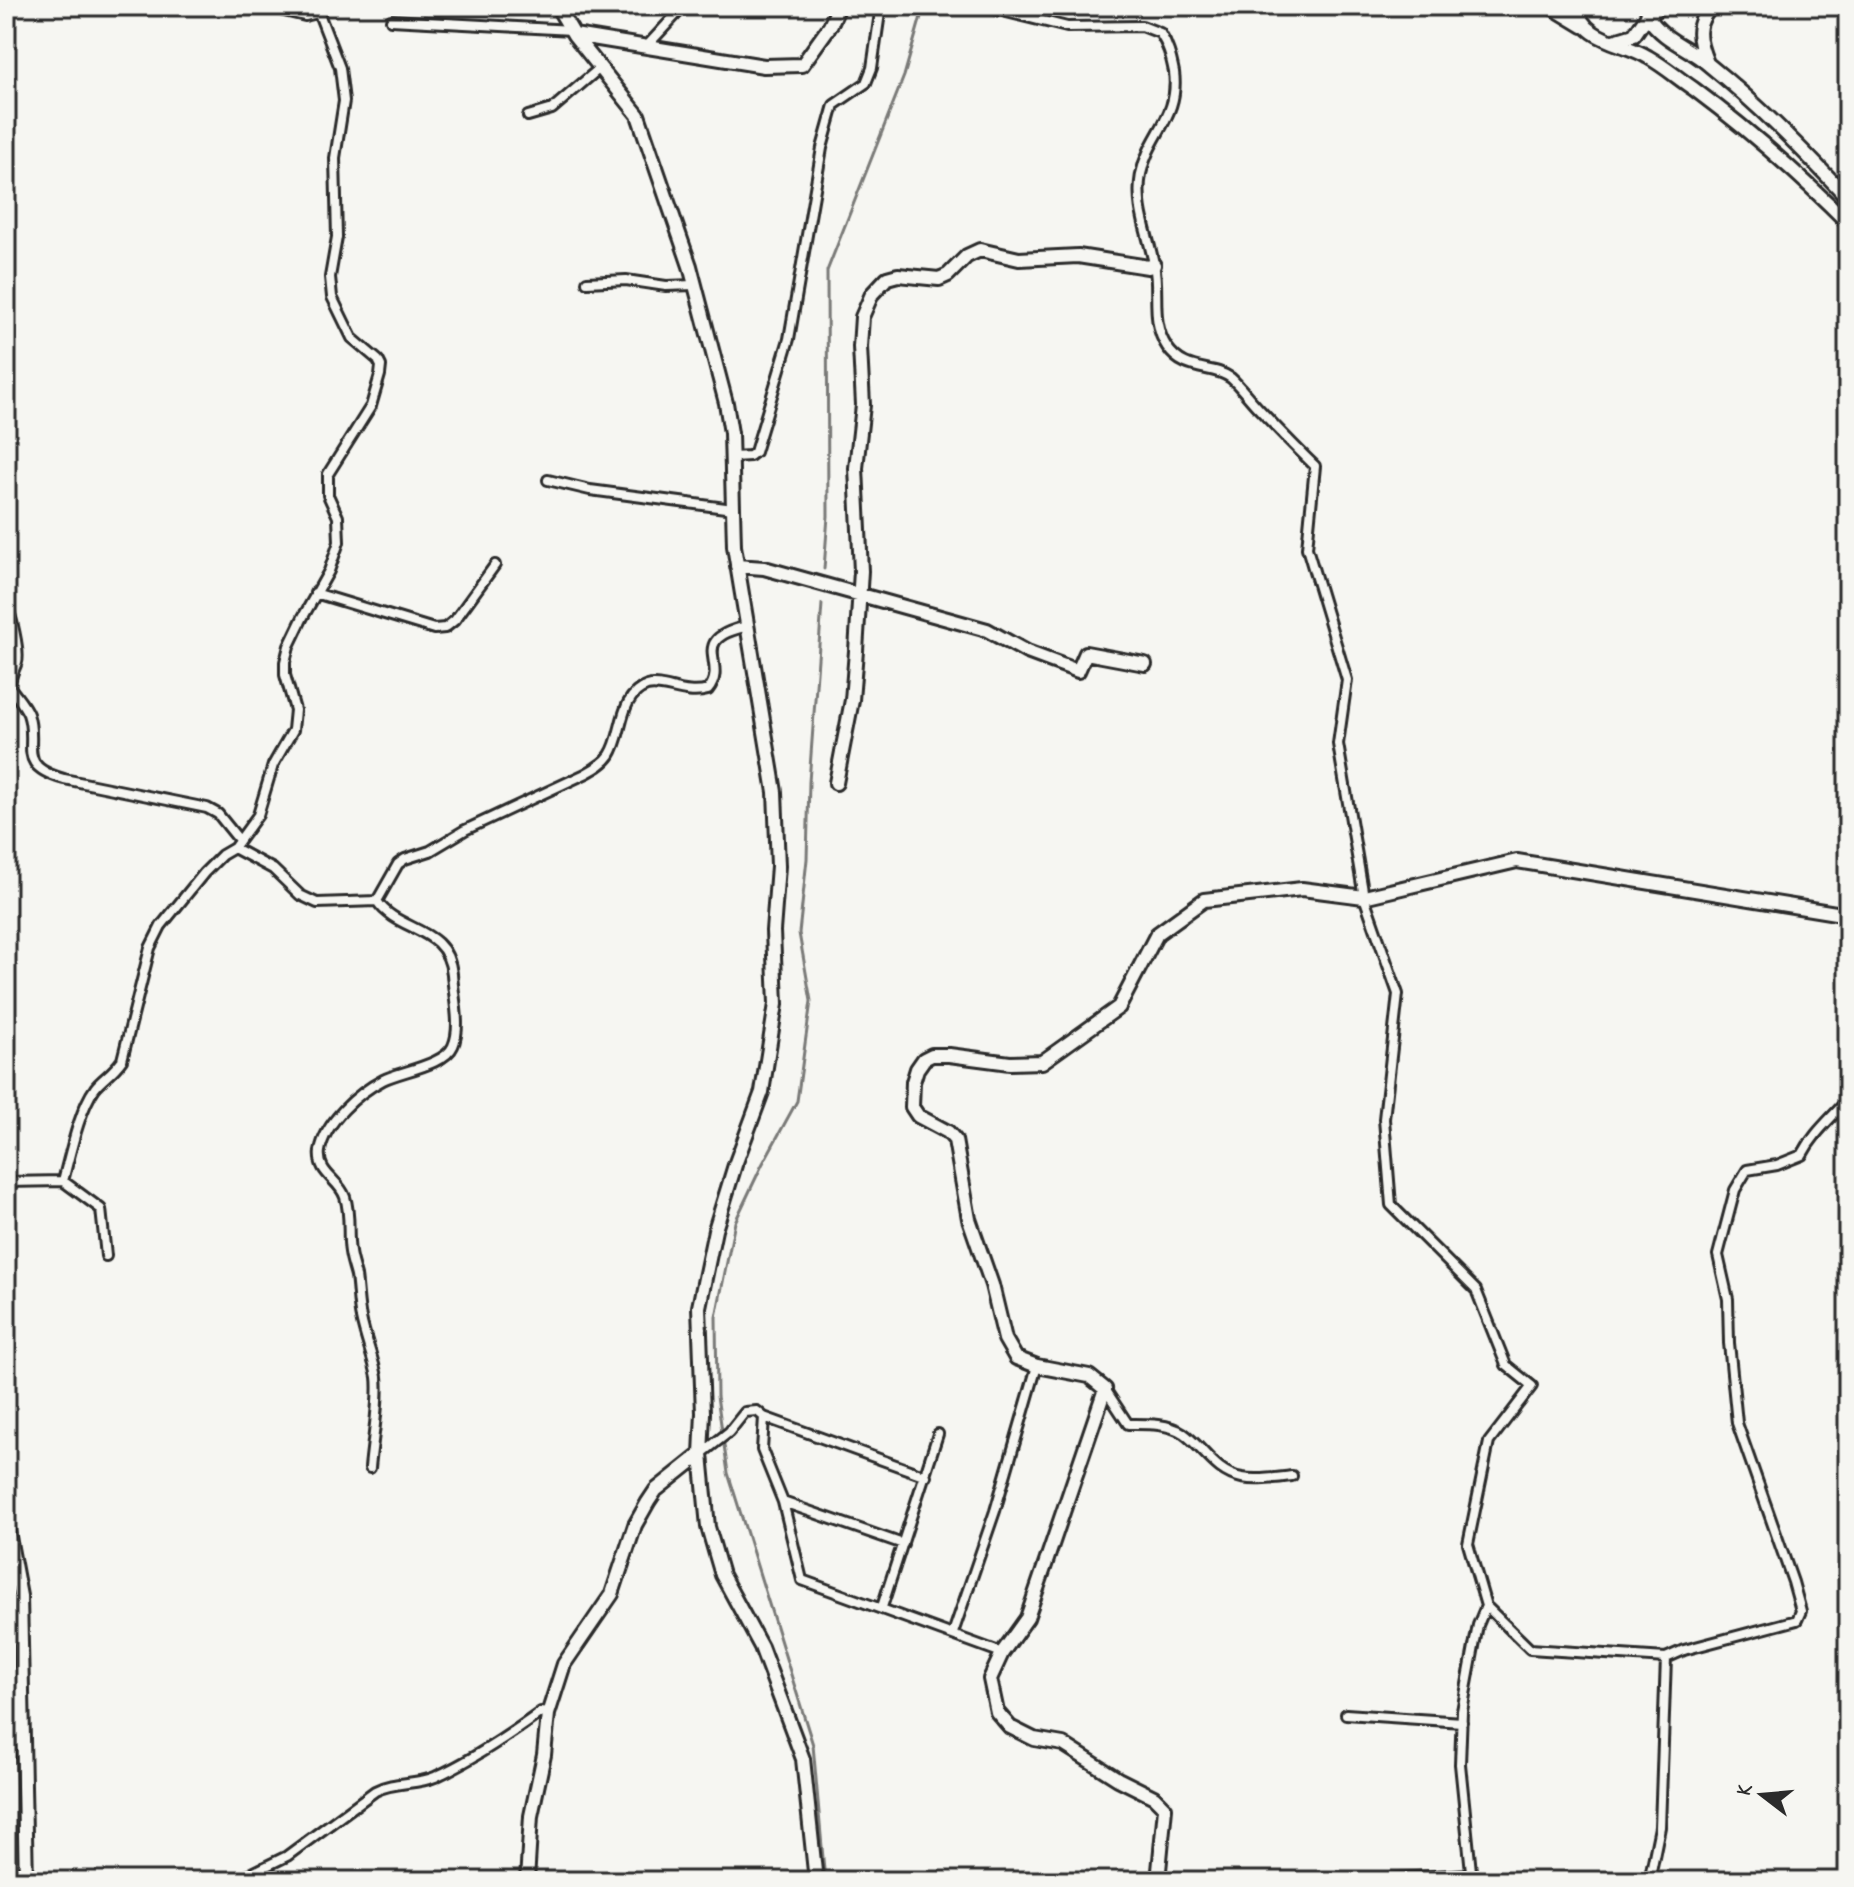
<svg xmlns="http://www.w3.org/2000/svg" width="1854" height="1887" font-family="'Indie Flower',sans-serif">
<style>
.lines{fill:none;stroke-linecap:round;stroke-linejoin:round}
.stream{stroke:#7a7a78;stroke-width:3}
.street-casing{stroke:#2b2b2b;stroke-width:14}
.secondary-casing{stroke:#2b2b2b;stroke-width:18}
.primary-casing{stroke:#2b2b2b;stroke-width:18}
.street{stroke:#f6f6f2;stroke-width:8}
.secondary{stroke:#f6f6f2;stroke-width:12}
.primary{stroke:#f6f6f2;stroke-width:12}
</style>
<rect width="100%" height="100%" fill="#f6f6f2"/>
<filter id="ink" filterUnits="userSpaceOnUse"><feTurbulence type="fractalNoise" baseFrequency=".0125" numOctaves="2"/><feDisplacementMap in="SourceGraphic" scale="16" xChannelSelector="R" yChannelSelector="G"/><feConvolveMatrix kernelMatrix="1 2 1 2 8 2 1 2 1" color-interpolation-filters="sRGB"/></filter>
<g filter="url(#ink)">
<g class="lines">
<!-- stream -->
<path class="stream" d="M824,569l4,-53 -1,-245 77,-195 20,-70
M822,604l-13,178 -2,77 -8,74 12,68 -14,100 -35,64 -27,57 -19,95 1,79 11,77 85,272 12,136"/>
<!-- street casing -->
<g class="street-casing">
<path id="street" d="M263,6l42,10 12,-3
M982,6l85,21 75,-1 18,7c8,12 11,24 14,39 6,45 -25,62 -33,102 -6,33 7,59 13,90 6,28 -4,58 13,83 18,27 45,17 64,31 10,9 19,22 29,32 18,19 36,38 55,56l-8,82 40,132 -9,64 26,153 34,97 -14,125 7,86 85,85 30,75 26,21 -43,56 -21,102 18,62 44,43 136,9 18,-8 113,-30 4,-9 -8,-29 -56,-159 -8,-80 -1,-44 -10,-44 17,-65 12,-20 30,-5 25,-10c12,-23 29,-36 46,-56
M391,20l181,10
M646,47l38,-41
M528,116l24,-7 49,-42
M587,282l39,-2 40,6 28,-1
M733,457l17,-1 5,-4 34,-113 33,-191 12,-43 32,-22 6,-15 9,-62
M548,480l42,10 143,19
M315,593l119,36 11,-1 10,-8 40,-55
M6,604c5,9 14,48 11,58 -3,9 -7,14 -7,25 5,8 14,17 18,27 11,32 -14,51 36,65l143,29 11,6 21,26
M234,848l39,21 27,26 17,8 60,-2c21,32 70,24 75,73 1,21 10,52 1,72 -8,19 -52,25 -70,34 -25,13 -58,42 -63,71 -3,23 19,28 25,46 6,18 2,37 5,55 1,8 4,16 6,24 2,14 2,28 5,42 4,20 12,39 16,59 3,23 -5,66 -7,91
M377,901l21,-37 7,-5 25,-8 35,-21 120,-56c9,-5 19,-10 25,-19 14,-21 8,-59 37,-69 16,-5 37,11 61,4 22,-27 -23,-50 40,-64
M1848,1053v34
M63,1181c7,-26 16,-71 32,-93 7,-9 18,-15 27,-28l28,-112 11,-22 43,-53 18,-18 12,-7 24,-33 15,-50 20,-35 2,-20 -10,-35v-13l4,-16 14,-29 26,-46 10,-29 -1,-25 -10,-22v-21l43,-68 9,-31 1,-9 -3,-6 -26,-22 -20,-41 -2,-20 7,-40 -2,-79 9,-57 -4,-33 -24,-62
M6,1182l57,-1 38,28 5,47
M1105,1389l23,35c18,0 39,-1 55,9 20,14 32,40 59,45 15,3 34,0 50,-2
M764,1417l-2,33 21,52 19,78 200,73
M701,1454l28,-22 16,-20 12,-1 7,6 162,59
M783,1502l120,42
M882,1607l56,-173
M953,1633l42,-122 42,-145
M1346,1714l116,8
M1361,1880l110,-6
M236,1881l51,-25 88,-65c19,-10 41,-6 60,-14 38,-17 73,-41 106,-65l7,2
M1472,1881l-12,-117 2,-53 16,-86 8,-19
M1649,1881l11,-54 6,-169"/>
</g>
<!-- secondary casing -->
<g class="secondary-casing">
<path id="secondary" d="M557,6l17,29 64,80 52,151 36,137 5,30 3,113 41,246 3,74 -5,65 3,73 -14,88 -27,73 -20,65 -16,77 4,106 -2,41 7,73 14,48 39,72 42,112 13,122
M1647,16l15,-10
M574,35l190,31 38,-1 28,-39 9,-20
M737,566l27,2 223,62 40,22 51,19 8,-18 59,11
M836,783l16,-83 4,-49 5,-80 -5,-103 7,-63 -3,-58 2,-30 10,-23 15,-16 11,-3 41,4 9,-4 19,-19 13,-6 39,9 59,-3 70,11 6,-2
M6,1521l14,75 6,285
M527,1881l4,-65 13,-61 4,-41 16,-50 48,-70 23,-69 13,-23 8,-12 45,-36
M1158,1881l7,-73 -11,-11 -36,-18 -55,-35 -29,-5 -24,-12 -13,-15 -7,-33 12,-26 25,-35 78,-229 -16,-13 -52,-10 -21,-8 -11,-19 -13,-54 -23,-66 -14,-79 -7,-8 -30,-16 -6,-9 1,-25 4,-13 7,-10 8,-4h17l61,8 32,-1 77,-55 38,-73 47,-34 98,-11 62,8 153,-36 331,54"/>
</g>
<!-- primary casing -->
<g class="primary-casing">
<path id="primary" d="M1550,6l33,20
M1577,6c4,35 47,36 71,51 16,9 31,22 46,32 55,41 105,85 154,134
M1649,6l-2,10c19,27 39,29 62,49 50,40 95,86 139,133
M1614,41l20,-6 13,-19
M1707,63c-9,-22 -14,-40 6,-57"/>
</g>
<!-- street -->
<use href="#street" class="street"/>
<!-- secondary -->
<use href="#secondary" class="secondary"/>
<!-- primary -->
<use href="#primary" class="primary"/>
</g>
</g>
<!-- margin -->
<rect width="1854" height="1887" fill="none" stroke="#f6f6f2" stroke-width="32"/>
<rect x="16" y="16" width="1822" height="1855" fill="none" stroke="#2b2b2b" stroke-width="3" filter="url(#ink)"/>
<!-- north arrow -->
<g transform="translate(1762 1795) rotate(286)" stroke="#f6f6f2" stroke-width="6" paint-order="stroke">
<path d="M0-6L14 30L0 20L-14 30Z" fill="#2b2b2b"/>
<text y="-12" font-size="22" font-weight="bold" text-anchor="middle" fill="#2b2b2b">K</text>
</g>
</svg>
